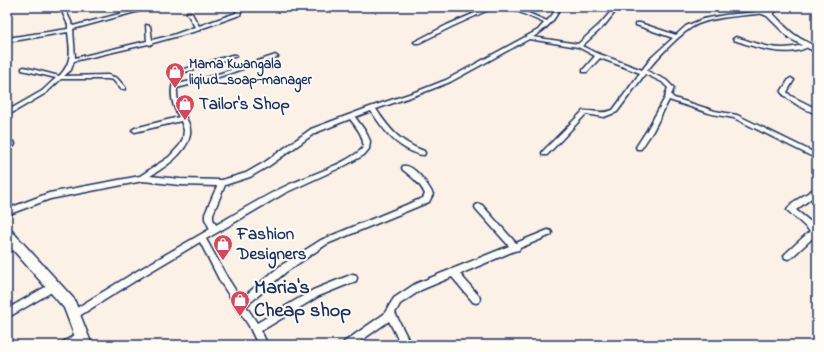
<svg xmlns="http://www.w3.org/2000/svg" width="824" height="352" font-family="'Indie Flower',sans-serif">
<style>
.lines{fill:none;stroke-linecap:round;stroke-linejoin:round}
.street-casing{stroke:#1b2f5e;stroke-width:3}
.secondary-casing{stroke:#1b2f5e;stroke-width:3}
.street{fill:#fdfcf7;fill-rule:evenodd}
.secondary{fill:#fdfcf7;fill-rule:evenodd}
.labels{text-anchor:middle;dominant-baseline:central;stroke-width:4;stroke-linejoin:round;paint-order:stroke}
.far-poi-label{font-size:14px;font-weight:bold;fill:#1b2f5e;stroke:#fdfcf7;text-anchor:start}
.poi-label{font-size:17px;font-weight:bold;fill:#1b2f5e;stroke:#fdfcf7;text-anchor:start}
.near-poi-label{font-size:20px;font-weight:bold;fill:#1b2f5e;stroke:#fdfcf7;text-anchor:start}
</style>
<rect width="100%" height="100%" fill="#fbf1e7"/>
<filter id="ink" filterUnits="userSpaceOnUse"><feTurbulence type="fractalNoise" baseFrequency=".025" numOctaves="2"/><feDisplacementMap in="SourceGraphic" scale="8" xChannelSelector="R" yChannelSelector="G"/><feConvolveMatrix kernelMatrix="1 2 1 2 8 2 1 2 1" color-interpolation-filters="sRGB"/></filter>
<g filter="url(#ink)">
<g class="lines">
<!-- street casing -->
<g class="street-casing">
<path id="street" d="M60,7h4l9,19 73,-19h8l-81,22 2,29 72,-17 -1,-16 4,1 2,14 21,-5 22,-8 -8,-14v-1h4l8,14 37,-13 3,-6h4l-3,8 -40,14v1l-47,13 -3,2 -2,-1 -74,17 -3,9 -7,6 44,-1 9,3 8,9v2h-4l-8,-9 -5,-1h-47l-15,14 -39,23v-5l35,-20 14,-13 -34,-8v-2l2,-1 35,9c14,-14 11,-26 9,-44l-61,10v-4l61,-9v-4z
M489,7h6l-44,20 -32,16h-4l-1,-1 33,-17z
M508,7h6l33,14 6,-7 3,-7h4c-4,13 -15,23 -27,30l45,7 22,-20 15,-17h4l-15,19 -22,20 12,6 48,18 10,-13 21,-19 -37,-13v-2h4l36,12 10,-9 17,-7 22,-4 42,-4v2h-2c-22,3 -46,3 -67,11 -15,6 -41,34 -51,47l19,9 8,8 -3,7 3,3 41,13 22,4 80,39v5l-83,-41 -22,-4 -43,-14 -16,31 -12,18h-4l-1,-2 11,-17 19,-34 -1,-1 3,-7 -6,-6 -17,-8 -28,38 -13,5 -18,-3 -39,41h-4l-1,-2 1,-2 40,-40c11,-1 17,4 30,-1l27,-37 -40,-15 -13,14h-4v-2l12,-14 -17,-9 -49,-8 -79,43 -28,11 -46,16c14,21 24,33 48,42l1,2 -1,2c-4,0 -7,-1 -11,-3 -20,-8 -31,-25 -42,-41l-16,6 11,15 4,9 -1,8 -5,6 -18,10 -61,28 -79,46 21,38 14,22 39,-33 41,-26 102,-42 2,-4c-5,-11 -13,-17 -22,-24l-1,-2 1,-2c11,-2 25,19 30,28l-4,8 -102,42 -41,28 -40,34 11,17 56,-33 40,-16 3,1 1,3 -1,3 -37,15 -58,35 7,14h-10l-9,-19 -28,-43 -21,-41 -57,34 -67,42 -3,1 -3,-1 -1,-3 1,-3 67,-41 73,-42 -5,-10v-5l12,-28 -37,-1 -37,-4 -93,18 -43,16v-6l42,-16 91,-17 29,-19 11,-12 3,-7 1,-8 -3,-9 -46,11 -3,-2 3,-2 44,-11c-9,-15 -10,-31 -1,-46l54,-16h4l1,1 -55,17 -4,11 34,-8 61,-20 2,-1 3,2 -62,21 -39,10c-1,17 5,21 11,34 11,23 -22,45 -38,54l30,3 42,1 24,-7 19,-11 46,-33 59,-22 48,-16 28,-11 92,-50 6,-7zM350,119c6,8 15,18 13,29 -16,16 -56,28 -77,38 -24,11 -47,26 -70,39l-3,-6v-5l12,-29 25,-8 19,-11 46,-33z
M775,7h5l-8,8h-4v-2z
M736,37c26,8 42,16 70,7l3,2c-19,13 -55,1 -75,-6l-1,-1z
M791,78l3,2 -7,12 4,4 26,13v5c-11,-4 -29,-13 -36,-22l8,-13z
M12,142h2l1,2 -1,2 -7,2v-5z
M817,187v7l-21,16 21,17v8h-1l-25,23 -3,1 -3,-1 -1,-2 1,-2 25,-23 -23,-21 5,-7z
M479,204l3,1 34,38 32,-13 3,1 1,2 -1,2 -31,13 -1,2 -5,1 -54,23 19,22 1,3 -1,3 -3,1 -3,-1 -21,-25 -31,13 -21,14 -5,9 16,32h-10l-12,-24 -34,24h-13l2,-3 40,-28 10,-16 21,-14 94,-38 -33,-37 -1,-2 1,-2z
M16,242l3,1 1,2 -1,2 -12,6v-7z
M54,282l3,1 1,3 -1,3 -50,29v-9z
M82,331l3,2 2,3c-5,10 -17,9 -26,9l2,-3z"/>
</g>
<!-- secondary casing -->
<g class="secondary-casing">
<path id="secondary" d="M745,7c32,0 29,12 50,28 7,5 15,8 22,13v5l-28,-15 -22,-22z
M7,229l4,1 63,69 18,46h-14l-14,-37 -57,-65z"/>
</g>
<!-- street -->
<use href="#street" class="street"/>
<!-- secondary -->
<use href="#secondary" class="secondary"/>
</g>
</g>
<!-- icons -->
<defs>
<g id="shop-pin" transform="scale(1)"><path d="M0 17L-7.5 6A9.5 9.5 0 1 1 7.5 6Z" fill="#d1495b" stroke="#fdfcf7"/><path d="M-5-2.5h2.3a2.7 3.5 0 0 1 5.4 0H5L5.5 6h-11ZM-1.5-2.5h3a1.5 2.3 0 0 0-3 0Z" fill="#fff"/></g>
</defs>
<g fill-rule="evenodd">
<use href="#shop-pin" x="175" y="72"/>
<use href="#shop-pin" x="185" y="104"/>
<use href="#shop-pin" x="223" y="244"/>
<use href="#shop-pin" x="240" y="300"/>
</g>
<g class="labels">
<!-- far-poi labels -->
<g class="far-poi-label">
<text x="189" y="64">Mama Kwangala<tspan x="189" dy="16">liqiud_soap-manager</tspan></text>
</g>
<!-- poi labels -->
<g class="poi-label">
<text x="199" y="104">Tailor's Shop</text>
<text x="237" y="234">Fashion<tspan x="237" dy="20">Designers</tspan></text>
</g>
<!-- near-poi labels -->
<g class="near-poi-label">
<text x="254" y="288">Maria's<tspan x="254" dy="23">Cheap shop</tspan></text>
</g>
</g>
<!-- margin -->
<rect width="824" height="352" fill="none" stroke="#fdfcf7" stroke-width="24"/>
<rect x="12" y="12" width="800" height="328" fill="none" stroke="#1b2f5e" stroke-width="1.5" filter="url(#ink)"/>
</svg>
